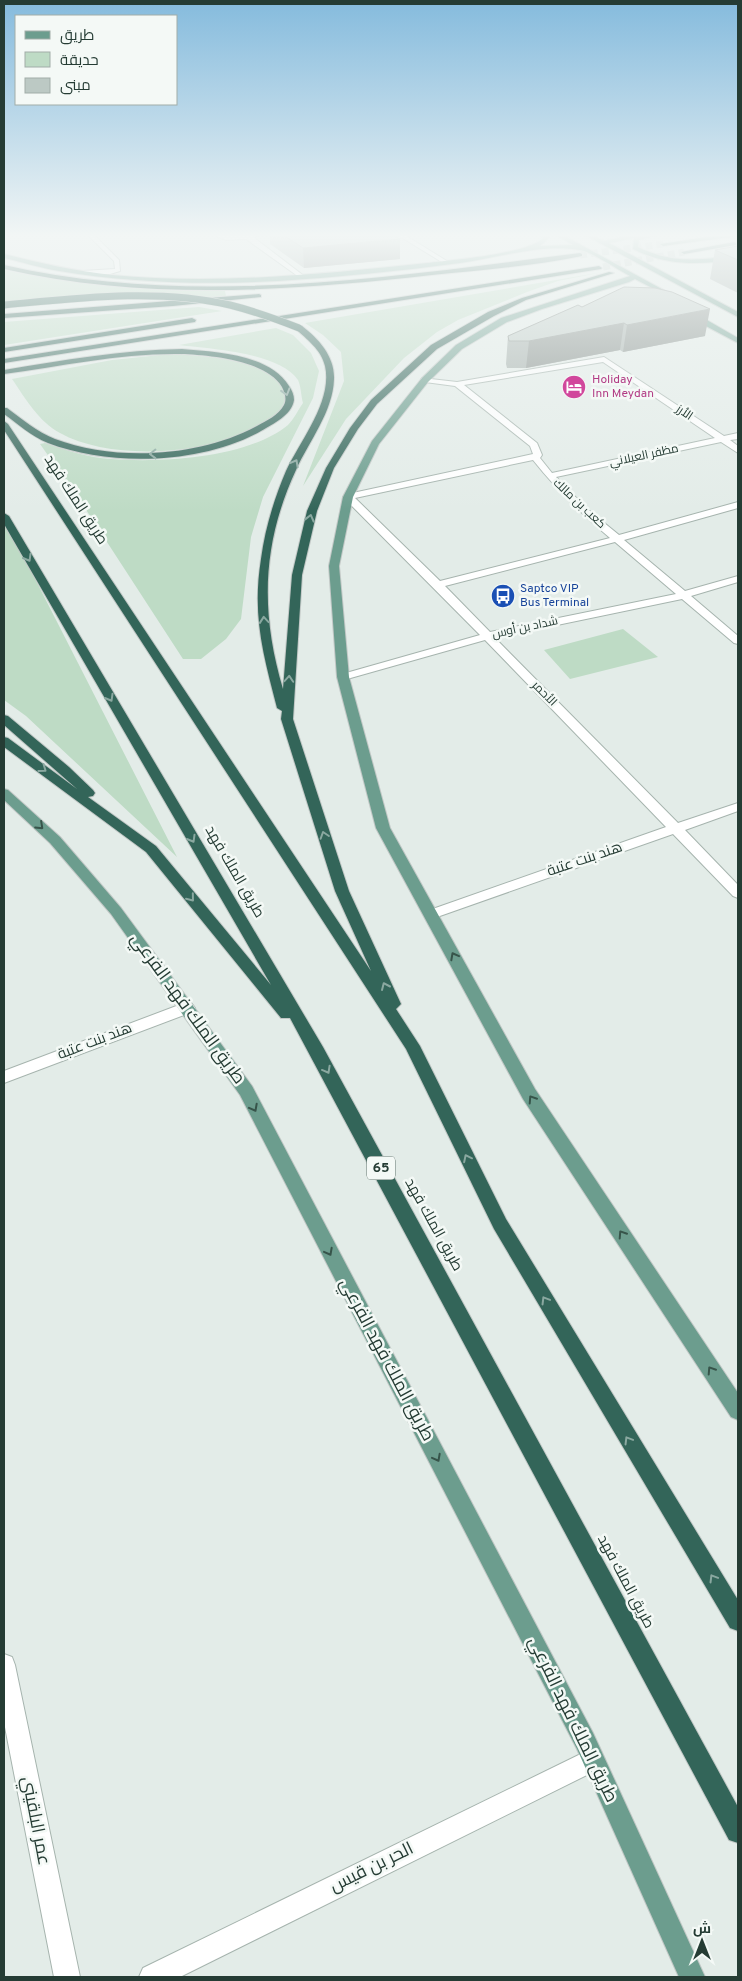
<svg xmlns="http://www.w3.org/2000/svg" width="742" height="1981" font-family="Overpass,Cairo,sans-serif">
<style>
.green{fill:#bedbc5}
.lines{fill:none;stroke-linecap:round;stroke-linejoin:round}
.highway-tunnel{stroke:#bdc9c4;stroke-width:7;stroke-dasharray:7 4;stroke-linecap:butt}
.street-casing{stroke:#a6b4ae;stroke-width:2}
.primary-casing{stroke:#c2c8c6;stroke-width:2}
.highway-casing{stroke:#c2c8c6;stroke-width:2}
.street{fill:#fff;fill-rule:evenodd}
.primary{fill:#6c9d8e;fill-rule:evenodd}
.highway{fill:#336559;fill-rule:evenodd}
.highway-bridge-casing{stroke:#c2c8c6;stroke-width:8;stroke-linecap:butt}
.highway-bridge{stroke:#336559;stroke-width:7}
.wall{fill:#a2ada9}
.shaded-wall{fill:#848d89}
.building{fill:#bcc9c4;stroke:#848d89}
.oneway{stroke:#8aa8a0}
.oneway2{stroke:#37544a}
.labels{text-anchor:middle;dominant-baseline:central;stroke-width:5;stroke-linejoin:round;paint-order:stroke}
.far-hotel-label{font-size:12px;fill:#b23c85;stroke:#f4f9f6;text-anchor:start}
.far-street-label{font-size:12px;fill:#253c34;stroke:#f4f9f6}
.far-transit-label{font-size:12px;fill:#164399;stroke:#f4f9f6;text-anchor:start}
.shield{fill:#f4f9f6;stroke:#63756e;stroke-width:1}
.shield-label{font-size:14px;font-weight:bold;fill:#253c34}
.street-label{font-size:15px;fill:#253c34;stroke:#f4f9f6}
.near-street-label{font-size:18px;fill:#253c34;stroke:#f4f9f6}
</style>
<rect width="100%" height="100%" fill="#e3ece8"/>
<!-- green -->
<path class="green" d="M4,270c73,15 146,22 221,21l1,5 -23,2 -40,-3 -159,8z
M603,272l-45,9 -31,11 -69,28 -21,12 -33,26 -58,61 -43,67 41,-105 -3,-29 -18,-17 -18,-12z
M199,307l23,4 -218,34v-23z
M276,328l17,7 18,18 8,18 -6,27 -50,99 -12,40 -10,82 -15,20 -25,20h-18l-102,-157 -41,-58 5,-1c21,7 43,15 66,16 51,4 137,-1 177,-34 6,-6 10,-15 15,-22 -2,-7 -2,-17 -5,-23 -19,-28 -88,-31 -119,-35z
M170,354c24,1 128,6 114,49 -4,10 -13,16 -21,21 -50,31 -151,38 -203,9 -21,-11 -35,-35 -48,-54l100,-19z
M4,518l173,339 -151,-141 -22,-16z
M623,629l35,28 -88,22 -26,-29z"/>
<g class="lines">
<!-- highway-tunnel -->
<path class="highway-tunnel" d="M580,255l83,-11
M603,267l81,-15"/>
<!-- street casing -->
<g class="street-casing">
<path id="street" d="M87,234h6l26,26 1,11 -10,3h-30v-2l2,-1 33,-2 -1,-8z
M212,234l20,2 33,-2 -12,3 51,39 -5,1 -53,-38 -20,1z
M396,234h7l47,29 -5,1z
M604,357l120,79 14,-3v6l-8,1 8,6v7l-17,-11 -165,35 30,31 33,27 119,-33v6l-114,32 61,51 53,-15v6l-47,14 47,40v8l-4,-1 -52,-44 -187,39 183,185 60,-20v8l-53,19 53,55v13l-5,-2 -60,-62 -236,83h-10l-2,-3 2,-3 239,-84 -181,-187 -138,39h-8l-2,-2 2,-2 141,-40 -137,-138 5,-3 185,-40 -3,-8 -75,-60 -30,-4 -4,-2 1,-2 35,4zM603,362l112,76 -163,35 -12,-15 2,-3 -5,-12 -73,-58zM533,460c23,29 49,54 77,78l-170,43 -85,-83zM615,542l61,52 -186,38 -45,-46z
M187,1002l5,2 3,4 -3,4 -188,71v-12z
M4,1654l8,3 3,8 65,312h-26l-50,-255z
M593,1748l8,4 4,8 -4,8 -421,209h-41l4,-9z"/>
</g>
<!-- primary casing -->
<g class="primary-casing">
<path id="primary" d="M539,234h6l4,4 -9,8 33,-1 -19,-11h7l119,65 -5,1 -40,-21 -6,3 -87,27 -35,13 -45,27 -34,33 -49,62 -26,53 -14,69 10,111 41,151 145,261 203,304v27l-7,-3 -208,-318 -147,-271 -39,-151 -8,-111 14,-69 29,-56 50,-63 34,-33 45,-27 129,-42c-12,-6 -38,-24 -50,-26 -37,-7 -84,8 -120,13 -60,8 -121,14 -182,18 -73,4 -146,2 -219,-10 -19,-3 -37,-9 -55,-13v-4c36,9 71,17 108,21 105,10 210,-1 315,-12 26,-3 95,-9 114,-23l2,-2z
M583,234h7l14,7 32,-7h27l-24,6 -1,7c36,18 63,12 100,9v4c-38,4 -70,7 -105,-11l1,-11 -25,5 129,69v5z
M687,312h6l45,26v5l-51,-27z
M4,789l4,1 52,47 61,71 131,178 341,647 112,244h-26l-102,-228 -337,-654 -129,-181 -61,-71 -46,-43z"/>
</g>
<!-- highway casing -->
<g class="highway-casing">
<path id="highway" d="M726,234h12v2l-75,10 -3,-2z
M734,242l2,1v2l-52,9 -3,-2z
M580,253l2,1v2c-49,10 -100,14 -150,19 -142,16 -287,26 -428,-6v-4c189,43 386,12 576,-12z
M599,266l3,2 -1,1 -597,94v-4z
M609,272l5,1 -88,27 -32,16 -57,33 -60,55 -19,25 -24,39 -17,43 -15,64 -9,144 56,172 52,113 -5,5 24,37 86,173 232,381v31l-8,-3 -236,-399 -88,-180 -402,-619v-9l4,3 363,547 -36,-80 -54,-172 1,-8 -5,-3c-14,-54 -25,-93 -16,-149 4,-30 13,-60 25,-88 14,-30 47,-70 39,-105 -4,-17 -18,-26 -30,-38l7,-2c17,13 33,31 32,53 -1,33 -25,62 -38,91 -34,73 -36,142 -13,219l9,-114 15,-64 19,-43 24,-40 21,-28 60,-55 57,-33 34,-14z
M259,294l2,1v2l-88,9 -169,12v-4z
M192,318l4,2 -1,2 -191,30v-4z
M182,349c34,3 87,5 107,37 3,4 5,9 5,14 -2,15 -21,24 -33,31 -59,33 -150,36 -213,12 -17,-7 -30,-19 -44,-29v-6h3c15,11 30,24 48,31 61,23 145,18 202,-13 9,-5 22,-11 27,-21 3,-6 1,-12 -2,-18 -16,-27 -73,-32 -101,-33 -60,-1 -118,12 -177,20v-4c59,-10 118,-20 178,-21z
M4,513l5,3 314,531 415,760v36l-9,-3 -439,-822h-9l-135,-166 -142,-105v-10l4,1 69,51 -73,-64v-10l4,1 61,51 24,23 2,3 -2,3 -5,1 68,49 115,139 -267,-461z"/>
</g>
<!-- street -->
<use href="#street" class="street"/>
<!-- primary -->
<use href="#primary" class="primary"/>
<!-- highway -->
<use href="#highway" class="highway"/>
<!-- highway-bridge casing -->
<g class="highway-bridge-casing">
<path id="highway-bridge" d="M4,305c74,-7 153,-17 226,0 24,6 46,14 69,23"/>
</g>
<!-- highway-bridge -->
<use href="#highway-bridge" class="highway-bridge"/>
</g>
<!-- wall -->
<path class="wall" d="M270,234h121l9,25 -96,9 -34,-24z
M738,246v47l-28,-14 5,-29z
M582,307l123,29 -82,16 -3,-2 -94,18h-19l-1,-4 2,-28z"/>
<!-- shaded-wall -->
<path class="shaded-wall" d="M400,239v20l-96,9 -1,-20z
M710,309l-5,27 -82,16 4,-27z
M624,323l-4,27 -94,18 3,-27z"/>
<!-- building -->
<path class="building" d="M282,234h109l9,5 -97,9z
M738,246v14l-23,-10z
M624,287l31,1 17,4 38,17 -83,16 -3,-2 -95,18h-20l-1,-5 70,-31 4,2z"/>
<!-- one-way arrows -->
<defs><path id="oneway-chevron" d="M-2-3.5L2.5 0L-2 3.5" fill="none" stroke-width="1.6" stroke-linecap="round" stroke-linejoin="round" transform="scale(1.25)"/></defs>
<g class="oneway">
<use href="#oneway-chevron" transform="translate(286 392) rotate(73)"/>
<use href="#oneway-chevron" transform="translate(153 454) rotate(179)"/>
<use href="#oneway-chevron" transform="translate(295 463) rotate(-61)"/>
<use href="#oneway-chevron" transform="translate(310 518) rotate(-76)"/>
<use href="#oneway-chevron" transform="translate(28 558) rotate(60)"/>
<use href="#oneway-chevron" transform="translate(264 620) rotate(-95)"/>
<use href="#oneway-chevron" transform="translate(289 679) rotate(-86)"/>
<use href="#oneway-chevron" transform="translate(110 698) rotate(60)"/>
<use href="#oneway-chevron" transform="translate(43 769) rotate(36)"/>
<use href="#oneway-chevron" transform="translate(324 835) rotate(-108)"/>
<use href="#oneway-chevron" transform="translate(192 839) rotate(60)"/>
<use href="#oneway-chevron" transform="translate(191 898) rotate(51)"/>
<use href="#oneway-chevron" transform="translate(385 986) rotate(-114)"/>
<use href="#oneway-chevron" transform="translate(327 1070) rotate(61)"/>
<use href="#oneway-chevron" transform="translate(467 1158) rotate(-116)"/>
<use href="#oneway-chevron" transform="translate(545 1300) rotate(-121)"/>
<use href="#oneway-chevron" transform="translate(628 1440) rotate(-121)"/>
<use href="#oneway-chevron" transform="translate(713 1578) rotate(-121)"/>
</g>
<g class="oneway2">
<use href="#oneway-chevron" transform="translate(40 826) rotate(43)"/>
<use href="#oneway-chevron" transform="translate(454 956) rotate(-118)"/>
<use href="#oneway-chevron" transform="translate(532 1099) rotate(-123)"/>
<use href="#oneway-chevron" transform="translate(254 1108) rotate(62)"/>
<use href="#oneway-chevron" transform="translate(622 1234) rotate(-123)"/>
<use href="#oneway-chevron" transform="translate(329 1252) rotate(62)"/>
<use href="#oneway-chevron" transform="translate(711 1370) rotate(-123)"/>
<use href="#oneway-chevron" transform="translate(437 1458) rotate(62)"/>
</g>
<!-- sky -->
<linearGradient id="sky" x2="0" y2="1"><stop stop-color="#85bbdd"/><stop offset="0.46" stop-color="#f2f6f5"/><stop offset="1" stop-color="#f2f6f5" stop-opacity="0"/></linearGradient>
<rect width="742" height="511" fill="url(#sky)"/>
<!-- icons -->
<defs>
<g id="hotel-disc" transform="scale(1.25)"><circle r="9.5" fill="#d1479c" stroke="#f4f9f6"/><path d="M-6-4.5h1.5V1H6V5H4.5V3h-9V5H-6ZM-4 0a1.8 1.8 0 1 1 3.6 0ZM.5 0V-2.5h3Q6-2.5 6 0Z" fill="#fff"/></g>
<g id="bus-disc" transform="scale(1.25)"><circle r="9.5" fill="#1a4fb4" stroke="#f4f9f6"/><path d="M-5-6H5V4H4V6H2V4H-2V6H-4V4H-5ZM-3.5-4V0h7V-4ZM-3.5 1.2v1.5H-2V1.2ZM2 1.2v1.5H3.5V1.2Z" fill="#fff"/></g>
</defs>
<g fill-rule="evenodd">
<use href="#hotel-disc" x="574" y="387"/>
<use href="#bus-disc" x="503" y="596"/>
</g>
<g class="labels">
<!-- far-hotel labels -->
<g class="far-hotel-label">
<text x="592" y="380">Holiday<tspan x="592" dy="14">Inn Meydan</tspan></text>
</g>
<!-- far-street labels -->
<g class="far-street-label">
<text transform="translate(684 413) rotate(34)">الأرز</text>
<text transform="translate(644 456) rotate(-12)">مظفر العيلاني</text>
<text transform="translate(579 504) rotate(43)">كعب بن مالك</text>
<text transform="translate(525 628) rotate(-12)">شداد بن أوس</text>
<text transform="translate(544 694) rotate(45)">الأحمر</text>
</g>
<!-- far-transit labels -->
<g class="far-transit-label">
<text x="520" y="589">Saptco VIP<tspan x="520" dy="14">Bus Terminal</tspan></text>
</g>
<!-- shield labels -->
<rect class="shield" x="367" y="1156.5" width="28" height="23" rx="4"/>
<g class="shield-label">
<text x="381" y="1168">65</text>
</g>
<!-- street labels -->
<g class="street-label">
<text transform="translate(75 500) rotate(57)">طريق الملك فهد</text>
<text transform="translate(585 860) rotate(-19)">هند بنت عتبة</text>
<text transform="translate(234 872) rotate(60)">طريق الملك فهد</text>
<text transform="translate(95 1042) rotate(-21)">هند بنت عتبة</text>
<text transform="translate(433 1225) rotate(61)">طريق الملك فهد</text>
<text transform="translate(625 1582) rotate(62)">طريق الملك فهد</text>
</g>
<!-- near-street labels -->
<g class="near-street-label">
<text transform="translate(187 1009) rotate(54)">طريق الملك فهد الفرعي</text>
<text transform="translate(386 1360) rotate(62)">طريق الملك فهد الفرعي</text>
<text transform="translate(572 1720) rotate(64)">طريق الملك فهد الفرعي</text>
<text transform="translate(35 1821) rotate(79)">عمر البلقيني</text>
<text transform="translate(372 1868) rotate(-26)">الحر بن قيس</text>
</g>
</g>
<!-- border -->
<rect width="742" height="1981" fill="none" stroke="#253c34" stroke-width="10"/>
<!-- legend -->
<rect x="15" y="15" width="162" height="90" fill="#f4f9f6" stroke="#a1ada8"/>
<rect x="25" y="31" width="25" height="8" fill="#6c9d8e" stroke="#a1ada8"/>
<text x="60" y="40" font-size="15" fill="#253c34">طريق</text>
<rect x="25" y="52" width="25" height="15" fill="#bedbc5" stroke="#a1ada8"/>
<text x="60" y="65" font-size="15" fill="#253c34">حديقة</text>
<rect x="25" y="78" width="25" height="15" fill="#bcc9c4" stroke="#a1ada8"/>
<text x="60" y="90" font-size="15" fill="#253c34">مبنى</text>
<!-- north arrow -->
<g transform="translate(702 1941)" stroke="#f4f9f6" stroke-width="4" paint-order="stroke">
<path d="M0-4L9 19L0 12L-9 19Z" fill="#253c34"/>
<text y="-8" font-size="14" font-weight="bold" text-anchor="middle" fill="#253c34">ش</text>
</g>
</svg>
